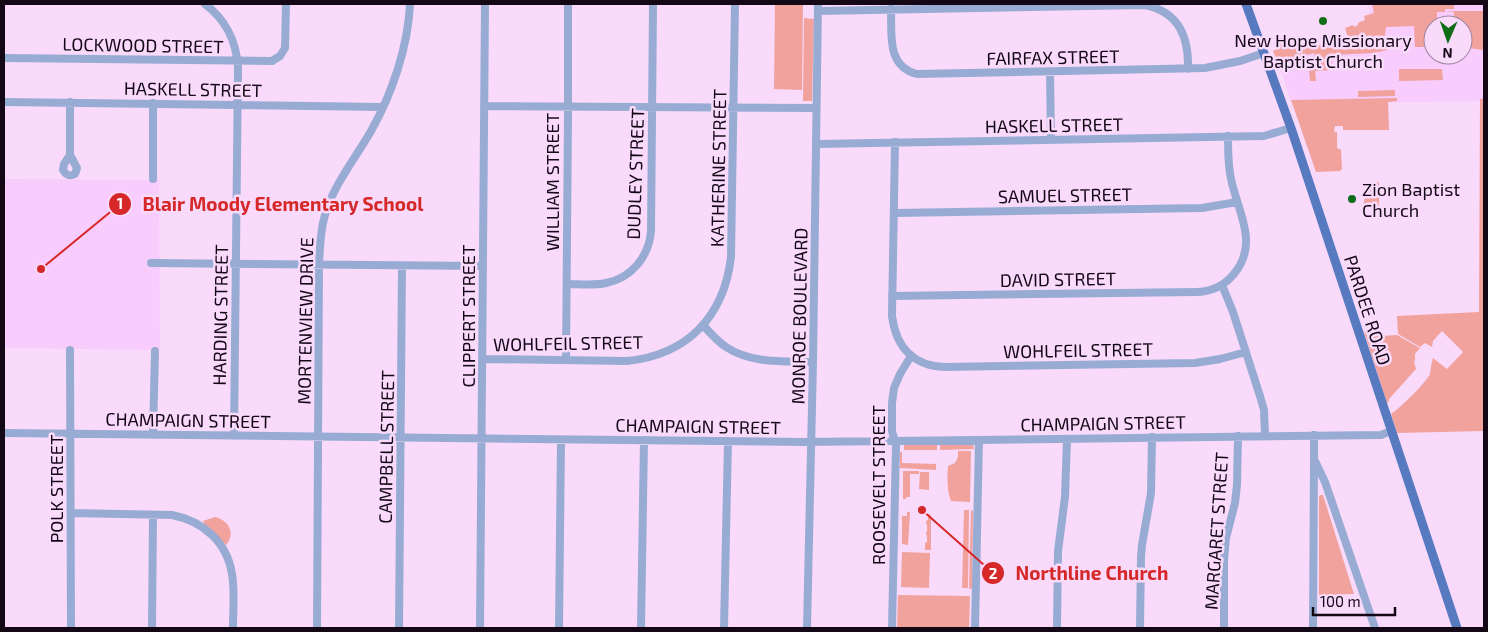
<svg xmlns="http://www.w3.org/2000/svg" width="1488" height="632" font-family="'Exo 2',sans-serif">
<style>
.built{fill:#f8ccfc;fill-rule:evenodd}
.green{fill:#f1a29d}
.lines{fill:none;stroke-linecap:round;stroke-linejoin:round}
.minor{stroke:#98acd3;stroke-width:8}
.major{stroke:#5779bf;stroke-width:9}
.poi-dot{fill:#0f6c17;stroke:#f9dafb;stroke-width:2}
.labels{text-anchor:middle;dominant-baseline:central;stroke-width:5;stroke-linejoin:round;paint-order:stroke}
.poi-label{font-size:18px;fill:#140816;stroke:#f9dafb}
.street-label{font-size:18px;fill:#140816;stroke:#f9dafb}
.leader{fill:none;stroke:#d62828;stroke-width:2}
.callout-dot{fill:#d62828;stroke:#f9dafb;stroke-width:2}
.mark-label{font-size:15px;text-anchor:middle;font-weight:bold;fill:#fff}
.callout-label{font-size:19px;text-anchor:middle;font-weight:bold;fill:#d62828;stroke:#f9dafb;stroke-width:5;stroke-linejoin:round;paint-order:stroke}
</style>
<rect width="100%" height="100%" fill="#f9dafb"/>
<!-- built -->
<path class="built" d="M1370,4h114v97l-192,3 -18,-53 67,-2 29,-20zM1433,25h30v30h-30z
M4,179l155,1 1,170 -156,-2z"/>
<!-- green -->
<path class="green" d="M775,4h28l-1,86 -28,-1z
M1372,4h82v5h-9v3h-8v13h-4v22h-18l-1,-21 -28,1 -1,8 -2,3 4,-1v13l-13,3 -43,2 1,15 -17,1 1,10h-6l-1,-13 6,-1 -1,-14 -36,10 -5,-12 4,-2 3,-5 -2,-6 6,-1 3,7 25,-8 6,10 13,-6 2,4 15,-6 -3,-10 8,-3 1,2 4,-2v-2l7,-3 -1,-4 10,-3z
M1447,11h36v39l-20,-3v-22h-9v-13z
M804,18l10,1 -2,82h-9z
M1399,69h43l1,11 -44,1z
M1395,90v6l-37,1v-6z
M1397,98v3l-9,1 1,28h-46v-4h-8l-1,6h3v16l4,2 1,19 -2,2 -24,1 -25,-72z
M1484,98v333l-87,2 -6,-19c8,-5 35,-31 39,-40 1,-5 1,-11 3,-16l14,11 16,-17 -21,-21 -9,10 -1,6 -7,-4 -5,4 -22,-13 -1,-18 82,-4 1,-213z
M1379,182v24h-16l3,-14h-2l2,-6 -3,-1v-3z
M1366,330h9l1,3h4v3l17,-1 23,13 -5,6v7h-1l2,8 -27,30v2l-2,2 -23,-71z
M937,444v6h-33v-5z
M940,444h33l1,5 -34,1z
M958,451h13l-1,51 -19,-1c-4,-10 -4,-24 -3,-35l7,-3 3,-6z
M900,452h2v11l34,1v6l-36,-2z
M903,471h16v3h-9v23h-4v2h-3z
M920,472h9v18l-10,-1z
M1321,495h2l31,99 -35,1v-99z
M964,510h5l-1,78h-6z
M971,510l2,1 -1,76 -1,2h-2z
M907,512h3l-2,33 -6,-1v-28h5z
M928,514l3,1v35h-6v-7l2,-1v-7h-1v-3h1v-8h-1v-3l2,-1z
M215,517c14,3 21,17 11,28l-22,-21 -1,-3z
M902,552l28,1 -1,35 -28,-1z
M898,595l72,1 -1,32h-72z"/>
<g class="lines">
<!-- minor -->
<path class="minor" d="M205,4c21,16 31,36 33,63l-4,369
M891,9c1,25 -5,57 26,65l288,-6 35,-7 24,-8
M818,11l327,-6c34,7 44,32 43,64
M4,58l268,3 8,-5 5,-8 1,-44
M1050,72l1,68
M4,102l378,5
M484,106l332,2
M895,142l-3,174c4,31 21,50 53,51l250,-4 25,-4 26,-7
M816,144l448,-8 27,-8
M70,155l7,13 -2,6c-6,3 -9,1 -12,-4l1,-6 6,-9v-53
M153,179v-76
M894,213l308,-5 35,-6
M151,263l332,3
M567,284c12,0 26,2 39,-1 26,-5 43,-27 45,-52l2,-227
M1222,285l11,27 27,84 4,14 1,26
M892,296l304,-4c14,0 28,-6 37,-17 27,-31 5,-62 -2,-96 -3,-14 -3,-28 -3,-43
M703,325c7,8 14,16 23,22 26,17 57,14 87,15
M70,350l1,278
M483,359l144,2c60,-6 97,-44 104,-104l4,-253
M566,360l2,-246v-110
M4,433l800,9 577,-7 10,-4
M153,435l2,-84
M1314,435v24l11,23 50,146
M71,513l101,2c31,6 55,27 60,59 3,17 1,36 1,54
M152,628l1,-113
M317,628l2,-364c1,-16 1,-33 6,-49 9,-31 30,-56 46,-84 21,-37 37,-84 39,-127
M399,628l3,-362
M480,628l5,-624
M559,628l2,-188
M641,628l3,-188
M724,628l4,-187
M807,628l6,-266 5,-358
M892,628l4,-182 -4,-15v-28l2,-15 6,-14 11,-18
M975,628l4,-188
M1057,628l1,-77 7,-54 2,-58
M1140,628l1,-71 1,-12 9,-52 1,-56
M1224,628v-68l2,-22 9,-35 2,-18 1,-49
M1313,628l1,-165"/>
<!-- major -->
<path class="major" d="M1246,4l45,124 166,500"/>
</g>
<!-- markers -->
<g class="poi-dot">
<circle cx="1323" cy="21" r="5"/>
<circle cx="1352" cy="199" r="5"/>
</g>
<g class="labels">
<!-- poi labels -->
<g class="poi-label">
<text x="1323" y="40">New Hope Missionary<tspan x="1323" dy="21">Baptist Church</tspan></text>
<text x="1362" y="189" text-anchor="start">Zion Baptist<tspan x="1362" dy="21">Church</tspan></text>
</g>
<!-- street labels -->
<g class="street-label">
<text transform="translate(143 45) rotate(1)">LOCKWOOD STREET</text>
<text transform="translate(1053 57) rotate(-1)">FAIRFAX STREET</text>
<text transform="translate(193 89) rotate(1)">HASKELL STREET</text>
<text transform="translate(1054 125) rotate(-1)">HASKELL STREET</text>
<text transform="translate(718 168) rotate(-89)">KATHERINE STREET</text>
<text transform="translate(635 174) rotate(-88)">DUDLEY STREET</text>
<text transform="translate(552 182) rotate(-90)">WILLIAM STREET</text>
<text transform="translate(1065 195) rotate(-1)">SAMUEL STREET</text>
<text transform="translate(1058 279) rotate(-1)">DAVID STREET</text>
<text transform="translate(1368 310) rotate(72)">PARDEE ROAD</text>
<text transform="translate(220 315) rotate(-89)">HARDING STREET</text>
<text transform="translate(468 316) rotate(-90)">CLIPPERT STREET</text>
<text transform="translate(799 316) rotate(-89)">MONROE BOULEVARD</text>
<text transform="translate(305 321) rotate(-89)">MORTENVIEW DRIVE</text>
<text transform="translate(568 343) rotate(-1)">WOHLFEIL STREET</text>
<text transform="translate(1078 350) rotate(-1)">WOHLFEIL STREET</text>
<text transform="translate(188 420) rotate(1)">CHAMPAIGN STREET</text>
<text transform="translate(1103 423) rotate(-1)">CHAMPAIGN STREET</text>
<text transform="translate(698 426) rotate(1)">CHAMPAIGN STREET</text>
<text transform="translate(386 447) rotate(-89)">CAMPBELL STREET</text>
<text transform="translate(878 485) rotate(-90)">ROOSEVELT STREET</text>
<text transform="translate(56 489) rotate(-90)">POLK STREET</text>
<text transform="translate(1216 531) rotate(-86)">MARGARET STREET</text>
</g>
</g>
<!-- callouts -->
<path class="leader" d="M41 269L120 204M922 510L993 573"/>
<g class="callout-dot">
<circle cx="41" cy="269" r="5"/>
<circle cx="922" cy="510" r="5"/>
<circle cx="120" cy="204" r="12"/>
<circle cx="993" cy="573" r="12"/>
</g>
<g class="mark-label">
<text x="120" y="209">1</text>
<text x="993" y="579">2</text>
</g>
<g class="callout-label">
<text x="283" y="211">Blair Moody Elementary School</text>
<text x="1092" y="580">Northline Church</text>
</g>
<!-- border -->
<rect width="1488" height="632" fill="none" stroke="#140816" stroke-width="10"/>
<!-- north arrow -->
<g transform="translate(1448 40) rotate(182)"><circle r="24" fill="#f9dafb" stroke="#9d869f"/>
<path d="M0-4L9 19L0 12L-9 19Z" fill="#0f6c17"/>
<text y="-8" font-size="14" font-weight="bold" text-anchor="middle" fill="#140816">N</text>
</g>
<!-- scale -->
<path d="M1313 607v8h82v-8" fill="none" stroke="#140816" stroke-width="2.5"/>
<text x="1320" y="607" font-size="15" fill="#140816" stroke="#f9dafb" stroke-width="4" paint-order="stroke">100 m</text>
</svg>
